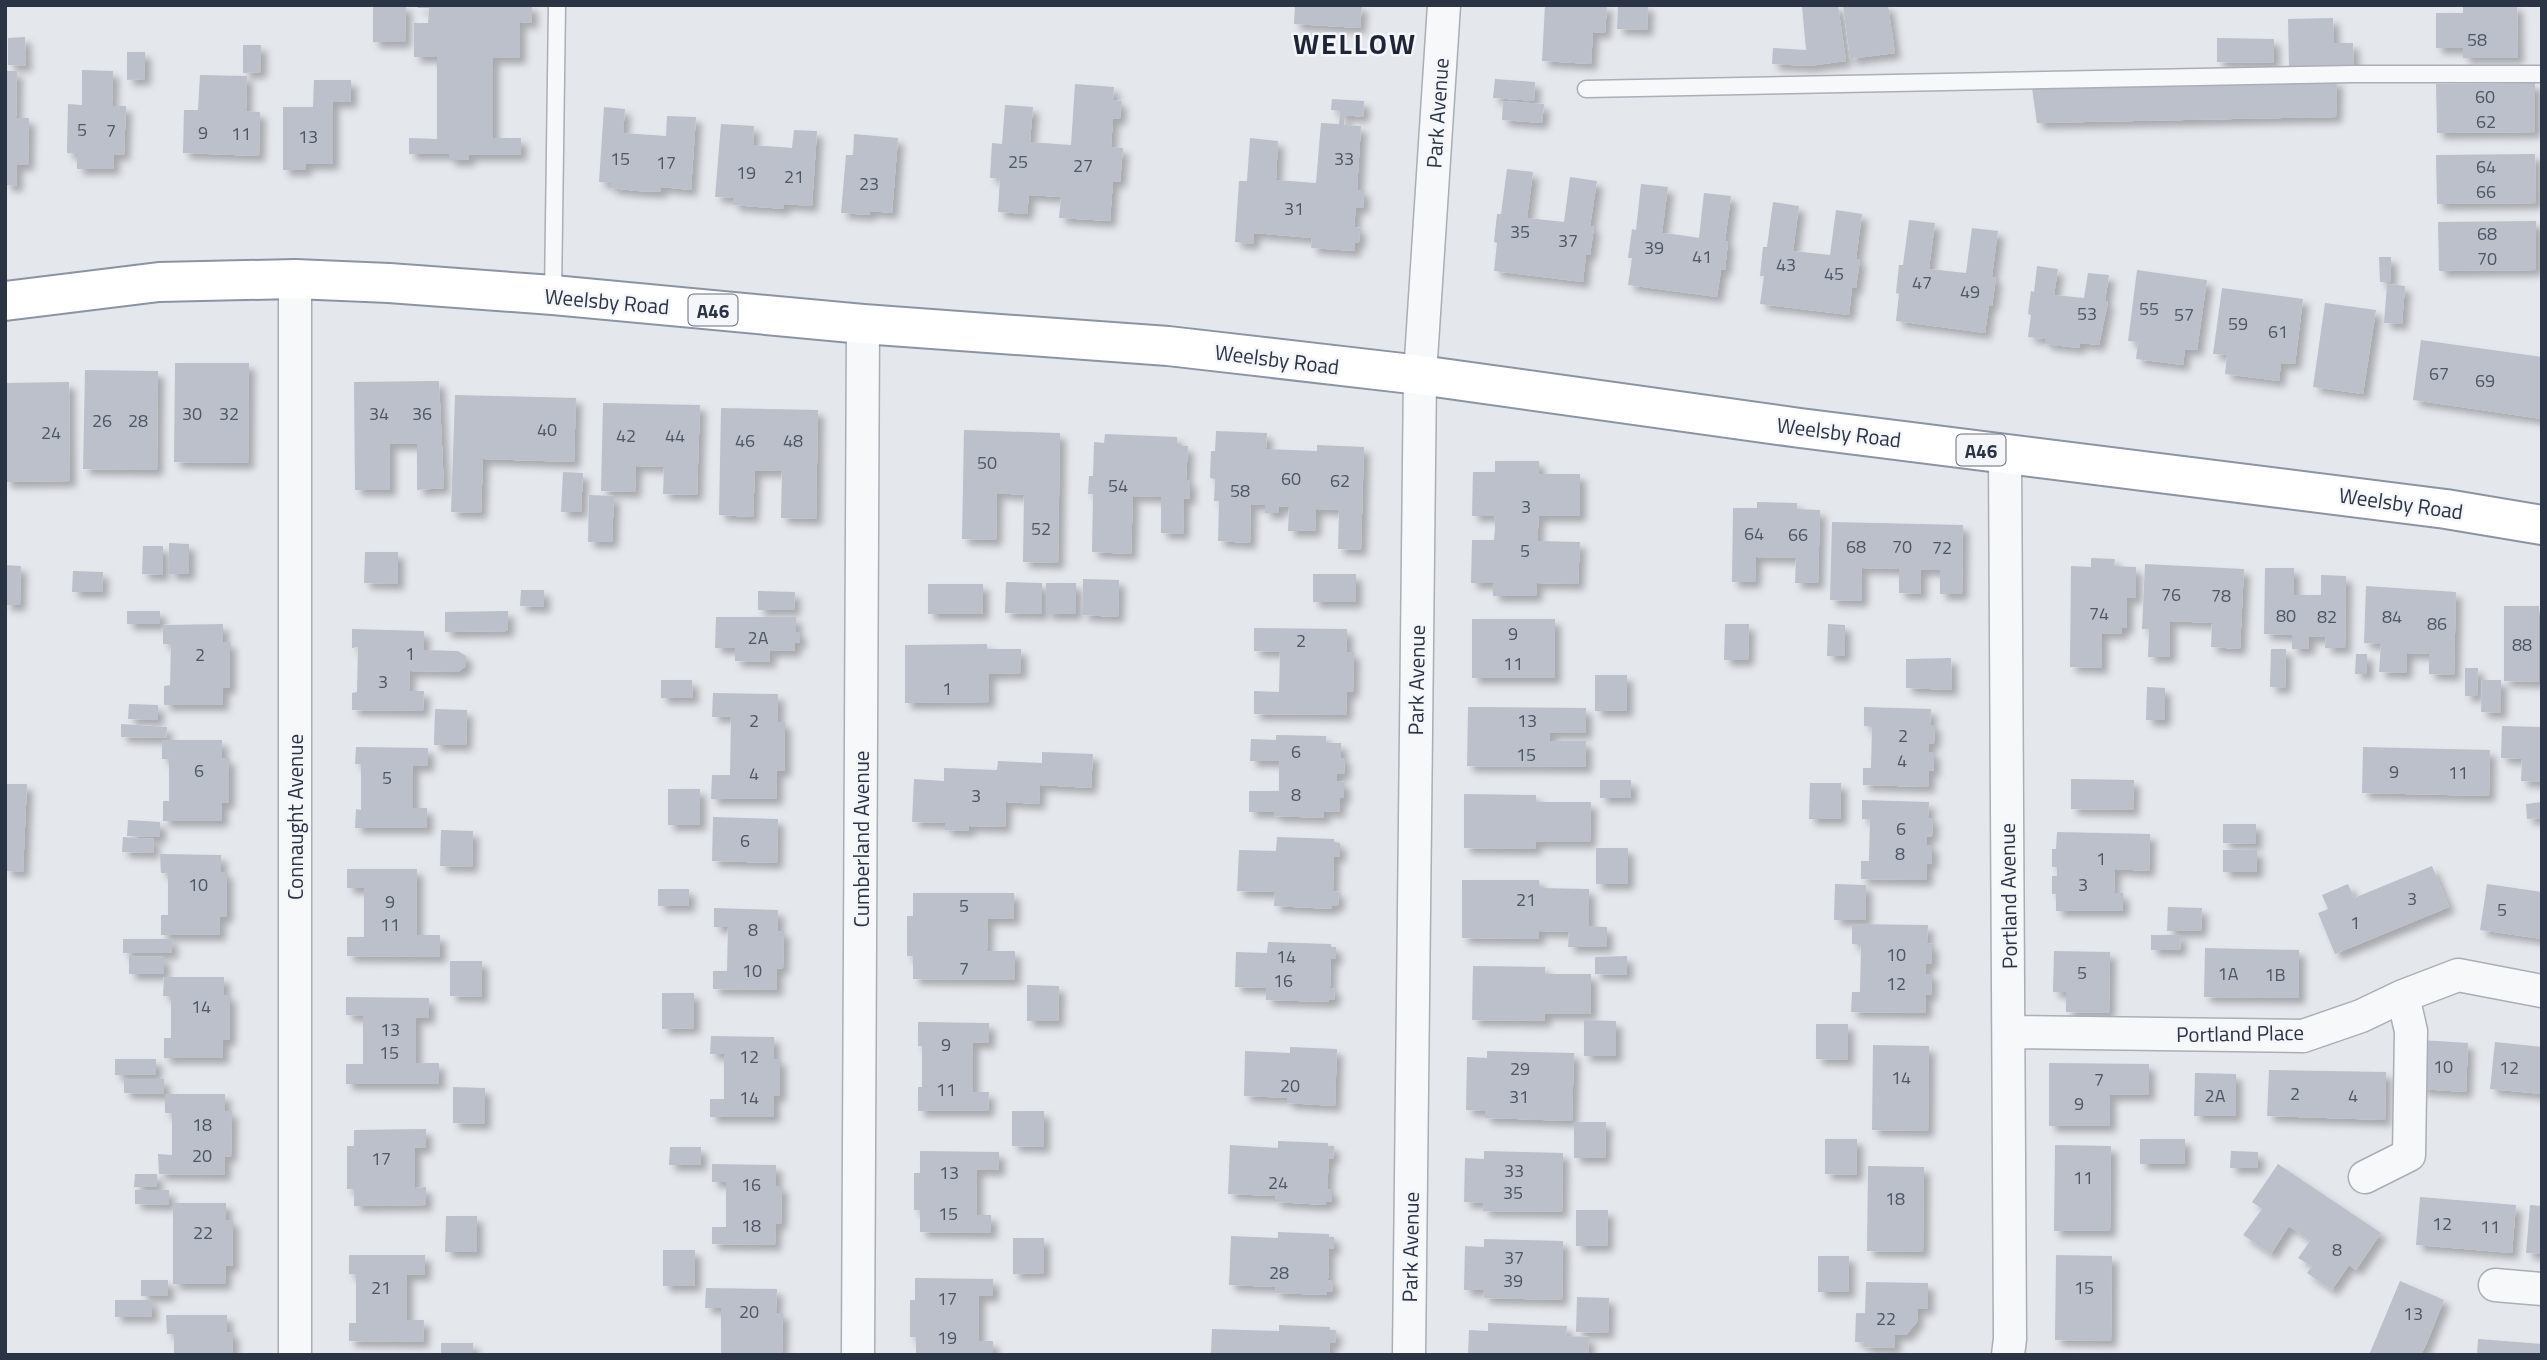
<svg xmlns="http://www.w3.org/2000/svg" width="2547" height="1360" font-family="'Titillium Web',sans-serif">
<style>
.building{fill:#bbc0ca;filter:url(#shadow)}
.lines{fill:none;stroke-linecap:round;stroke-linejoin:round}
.service-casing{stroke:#a9aeb7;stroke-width:19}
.minor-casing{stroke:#a9aeb7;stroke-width:35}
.trunk-casing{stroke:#8b94a3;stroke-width:42}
.service{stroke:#f7f8fa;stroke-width:16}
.minor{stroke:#f7f8fa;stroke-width:32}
.trunk{stroke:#fff;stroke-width:38}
.labels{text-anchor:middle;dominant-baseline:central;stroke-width:5;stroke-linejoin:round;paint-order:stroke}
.number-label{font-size:18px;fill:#4f5766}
.shield{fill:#f4f6f9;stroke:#676e7b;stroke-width:2}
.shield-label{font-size:19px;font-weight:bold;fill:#2b3445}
.street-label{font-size:21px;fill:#2b3445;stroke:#f4f6f9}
.district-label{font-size:28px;font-weight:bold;letter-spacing:2px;fill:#1d2536;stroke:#f4f6f9}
</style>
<defs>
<filter id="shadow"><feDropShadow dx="6" dy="6" stdDeviation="3.5" flood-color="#0004"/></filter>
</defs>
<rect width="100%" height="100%" fill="#e4e7ec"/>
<!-- building -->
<path class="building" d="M373,5h33l-1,37h-32z
M418,5h114v18l-12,-1v36h-27v80h28v17h-52v5h-20v-6h-40v-16l28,1v-82h-23v-34h14l1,-15h-11z
M1295,5h67l-2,23 -66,-4z
M1545,5h62l-2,28 -12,-1 -2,32 -49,-3z
M1618,5h30l-1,25 -30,-1z
M1838,5l8,56 -37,5 -37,-2 1,-16 33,2 -4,-44z
M1843,5h45l7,48 -45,6z
M2463,5h54l1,53h-55v-10h-27v-35h27z
M2333,18l1,25h19l1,23 -65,2 -1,-49z
M25,37l1,29 -18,-1v-27z
M2217,38l57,1v24l-57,-1z
M243,45h18v27l-18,1z
M127,52h18v27l-18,1z
M82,70l31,1 -1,35h14l-2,49 -10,-1v15h-37v-15l-10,-1 1,-49 14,1z
M5,71h12l-1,47h13l-1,47h-11v21l-12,-1z
M200,75l47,1 -1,35 14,1 -1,44 -76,-3 1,-43h14z
M1495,79l40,3 -1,19 -41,-3z
M314,80h37v22h-18v62h-27v6h-23v-63h30z
M2337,80l-1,37 -299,6 -5,-35z
M2535,83v49l-98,1 -1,-49z
M1075,84l39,3 -1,13 8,1 -1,18h-7l-2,28 12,1 -3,34 -7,-1 -3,40 -51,-3 2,-21 -32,-2 -2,19 -29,-2 2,-34h-10l2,-35 10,1 3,-39 28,2 -3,35 41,3z
M1332,99l32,2 -1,16 -18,-2 -1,10 17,1 -4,64h7l-1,18 -7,-1 -2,20 6,1 -1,14 -4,1v8l-44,-3 1,-10 -58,-5 -1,11 -18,-2 4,-61h8l3,-43 28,3 -2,39 40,3 5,-60 18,1 1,-13 -9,-1z
M1503,101l41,3 -2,19 -40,-3z
M604,107l21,2 -2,24 43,3 1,-20 29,1 -5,73 -30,-3v5l-23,-1 -28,-3v-5l-11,-1z
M721,124l33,2 -1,19 39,3 2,-18 23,1 -5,75 -28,-2v5l-51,-4v-7l-18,-1z
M854,134l44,4 -6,75 -22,-2v4l-29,-2 5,-58h7z
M2535,154l1,49 -99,1 -1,-49z
M1507,169l26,3 -6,46 37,4 6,-45 27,4 -7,45 4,1 -4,28 -4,-1 -3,28 -89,-11 3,-28 -3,-1 3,-28h4z
M1641,184l27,3 -6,46 18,2 19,3 5,-45 27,3 -6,45 3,1 -3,28h-4l-4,27 -89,-12 4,-27h-4l4,-29 4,1z
M1773,202l26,4 -6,45 37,4 6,-45 26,4 -6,45h4l-4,29h-4l-3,27 -89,-11 4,-28h-4l3,-29h4z
M1909,220l26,3 -6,46 37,4 6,-45 26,3 -6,46 4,1 -4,28 -3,-1 -4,28 -89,-12 3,-27 -3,-1 3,-28h4z
M2536,221v49l-97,1 -1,-49z
M2379,257h12v25h-11z
M2037,266l21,3 -4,26 30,3 4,-25 21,2 -4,26 3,1 -9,43 -19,-2 -1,5 -34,-4v-5l-17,-2 3,-22 -3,-1 3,-23 3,1z
M2137,270l70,10 -10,70 -12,-1 -2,16 -47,-6 2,-17 -10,-1z
M2387,284l18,2 -3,38 -18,-1z
M2222,288l81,11 -8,65 -14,-1 -2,18 -54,-7 2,-19 -14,-1z
M2325,303l51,7 -13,84 -50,-7z
M2421,340l121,17v62l-129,-19z
M175,363h74l-1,100 -74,-1z
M85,370l73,1 -1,99 -74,-1z
M439,381l5,107 -27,2v-46h-27v46h-35l-1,-108z
M69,382l1,99 -65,1v-99z
M455,395l121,3 -2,64 -91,-3 -2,54 -30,-1z
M603,403l97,2 -3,90 -34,-1 1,-27 -28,-1 -1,26 -34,-1z
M721,408l97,2 -2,109 -35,-1 1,-47h-27l-2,46 -34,-2z
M964,430l96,3 -2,130 -35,-1 1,-67 -27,-2 -1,47 -34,-1z
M1216,431l51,2 -1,16 51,2v-6l47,2 -3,103 -23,-1 1,-39 -23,-1 -1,22h-27l1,-24h-10v6h-14v-8l-14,-1 -1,39 -32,-2 1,-40h-5l1,-22 -5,-1 1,-27h4z
M1105,434l72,3v9h11l-2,34h4v18l-6,1 -1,35 -22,-1v-36l-28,-1 -2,58 -39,-2 1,-58h-5l1,-18h4l1,-34 10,1z
M1495,461h44v13h41v42h-41l-1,13v12l42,1 -2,42 -41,-1 -1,13h-43v-13h-22l1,-43h22l1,-12 -1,-12h-22l1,-44h22z
M563,472l20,1 -2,39h-20z
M589,495l25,1 -2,46h-24z
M1757,502l40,1v6l23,1 -2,73h-23l1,-25 -40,-1 -1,25h-23l1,-74h24z
M1832,522l131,3 -1,69h-22v-24h-19v24l-22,-1v-24l-37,-1v33l-32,-1z
M169,543l20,1v30h-20z
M143,546h20v29l-21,-1z
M365,552h33v32l-34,-1z
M2091,558l24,1 -1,7 22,1v31h-9v30h-5l-1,6 -19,-1v35l-32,-1 1,-101 20,1z
M2145,564l99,5 -4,80 -29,-2 1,-24 -42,-2v36h-22l1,-28h-7z
M5,565l16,1 -1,39h-15z
M2265,568h29v27h27v-20l25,1 -1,72h-20l1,-11h-17v12h-17v-14l-28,-1z
M73,571l30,1 -1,20h-30z
M1313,574h43v28h-43z
M1083,579l36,1 -1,37 -36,-2z
M1006,582l36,1v31l-37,-1z
M1046,583h30v31h-30z
M928,584h55v30h-55z
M2366,586l90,6 -2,83 -25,-1v-20l-22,-1 -1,20 -27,-1 2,-28 -17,-1z
M521,590h23v17l-24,-1z
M758,591l37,1 -1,18h-36z
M2504,606h35v76l-35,-1z
M127,611h33v13h-33z
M508,611v20l-63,1v-20z
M716,617h80v15h4v11l-5,-1v9h-25v11l-35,-1v-13h-20z
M1472,619h83v59h-83z
M223,624v18h7v46h-7v17h-59v-19l6,-1 1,-41h-8v-19z
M1725,624h24l-1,36h-24z
M1828,624l17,1v31h-18z
M1254,628l93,1v23h7l-1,40h-6l-1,23 -92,-1v-23l25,1 1,-40 -26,-1z
M352,629l72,2v19l34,1 8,5v10l-8,6 -48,-1 -1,20h15l-1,20 -71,-1v-17l5,-1 1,-45 -6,1z
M987,644v5h34v24l-32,1v28l-84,1v-58z
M2271,649h15l-1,39 -15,-1z
M2356,654h11v20h-12z
M1951,658l1,32 -46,-2v-29z
M2465,668h13l-1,28h-12z
M1595,675h32v36h-32z
M661,680h31l1,18h-32z
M2482,680h19v33l-20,-1z
M2147,687l18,1v32h-19z
M713,693l65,1v28h7v49h-8v28h-66l1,-24h18l1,-58h-19z
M129,704l29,1v15l-30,-1z
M1468,707l118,1v25h-36v8h36v26l-119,-1z
M1864,707l67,2 -1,16h5l-1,18 -5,1v8h5v19l-5,-1v17l-66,-2v-17h8l1,-41 -8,-1z
M435,709l32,1 -1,35h-32z
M121,724l46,3 -1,11 -45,-1z
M2502,726l40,1v55l-21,-1 1,-22 -21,-1z
M1276,735l50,1v7h15v15h4l-1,16h-7v7l7,1v16h-4l-1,14 -15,-1v7l-50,-2v-4h-25v-21h30v-30h-29l1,-22 25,1z
M162,740h60v18h7v45h-7v18h-59v-20h6v-42h-7z
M356,747l72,1v18h-15v42h14v20h-72l1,-19 5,1v-46h-6z
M2363,747l127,3 -1,46 -127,-3z
M1042,752l51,2 -2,34 -51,-3 -1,19 -33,-2 -1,25 -36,-1v5l-24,-1v-7l-33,-1 2,-43 30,2v-13l53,2 1,-9 44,2z
M2071,779l63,1 -1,30 -62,-1z
M1600,780h31v18h-31z
M1810,783h31v36h-32z
M5,784h22l-4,88 -18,-1z
M668,789h32v36h-32z
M1464,794l72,1v7h55l-1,40h-54l-1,7 -71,-1z
M1862,800l67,2 -1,16h5l-1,18 -5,1v8h5v18l-5,1v16l-66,-1v-18h8l1,-42h-8z
M2542,802v16l-15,1 -1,-15z
M713,817l65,2 -1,44 -65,-2z
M128,820l32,2v15l-33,-1z
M2223,824h33v20l-33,-1z
M441,830l32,1 -1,36 -32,-1z
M2057,832l93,2 -1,37 -34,-2 -1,24h9v18h-67v-17h-4v-18h5v-9h-5v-18h4z
M123,837l31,2 -1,14 -31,-1z
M1277,837l57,2v3l6,1v14l-6,-1 -1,35 6,1 -1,13 -6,1v3l-58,-3 1,-14 -38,-1 2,-41 37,1z
M1596,848h32v36h-32z
M2223,850h34v22h-34z
M160,854l61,1v17h6v45h-7v18h-59v-20h7v-42h-7z
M2432,866l17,41 -114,47 -17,-41 10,-4 -6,-14 26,-11 6,14z
M347,869h70v66h23v22l-93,-1v-19h17v-49h-17z
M1462,880h77l1,8 49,1v37l18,1v20h-39l1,-15 -30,-1v8l-77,-1z
M1835,884l31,1v35h-32z
M2487,884l55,8v47l-62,-9z
M658,889h31v17h-31z
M913,893h101v26h-26l-1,32h28v29l-102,-1v-23h-6v-40h6z
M2168,907l34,1 -1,23h-34z
M714,908l64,2v21h6l-1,37 -6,1v21l-64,-1v-18h14l1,-44h-14z
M1852,924l76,1 -1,18 5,1v20h-6v10h6l-1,21h-5v18l-75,-1 1,-20h8l1,-47 -9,-1z
M2151,935h30l-1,15h-29z
M123,939h49v14h-49z
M1268,942l63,2v3h5v12h-5l-1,29 5,1 -1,11h-5v2l-63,-2v-12l-31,-1 1,-35 31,1z
M2205,948l94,2v48l-95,-1z
M2054,951l56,1 -1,61 -43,-1v-20h-13z
M129,956l35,1v17h-35z
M1627,956v19l-32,-1v-17z
M450,961h32v36l-32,-1z
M1473,966l72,1v7h46v40h-46v7l-73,-1z
M164,977h60v18h6v45h-7v18h-59v-20h7v-42h-8z
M1027,985l32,1 -1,35h-31z
M662,993h32v35l-32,1z
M346,997l83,1v20h-13v45h23v21h-93v-20h17v-48l-17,-1z
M1584,1020l32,1v35h-32z
M918,1022l71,1v20h-16v49h16l-1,19h-70v-24h4v-41h-4z
M1816,1024h32v36l-32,-1z
M711,1036l63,1v22h6v37h-6v21h-64v-18h14v-45h-14z
M2421,1040l47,3 -2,49 -47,-3z
M2495,1042l47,5v47l-52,-5z
M1873,1045l56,1 -1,85 -56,-1z
M1290,1047l47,2 -2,57 -48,-3v-5l-43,-2 1,-45 45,2z
M1487,1051l87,2 -2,68 -87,-3v-7l-19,-1 1,-53 20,1z
M115,1059h41v16h-41z
M2049,1063l100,1v31h-39v31h-61z
M2269,1070l117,2 -1,48 -118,-4z
M2195,1073l41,1v42h-42z
M124,1079h40v15l-40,-1z
M453,1087l32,1v36l-32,-1z
M165,1094h60v17h7l-1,46 -6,-1v19l-66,-1 -1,-20 14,1v-42h-7z
M1012,1111h32v36l-32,-1z
M1574,1122h32l-1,36h-31z
M426,1129v19h-11v40l11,-1v18l-72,1v-17h-7v-43h7v-16z
M1825,1139h32v36l-32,-1z
M2140,1139h45v25h-45z
M1278,1141l50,2v3h6l-1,13 -4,-1 -2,32 5,-1v13l-6,-1v4l-51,-3v-6l-47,-2 2,-49 48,3z
M2055,1145l56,1 -1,85h-56z
M670,1147h31v18h-32z
M920,1151l79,1v18h-22v45h14v18l-71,-1v-22h-6v-37h6z
M1484,1151l79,2 -1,59 -79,-1 1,-8 -20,-1 1,-44 19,1z
M2231,1151l27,1v16h-28z
M712,1164l64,1v21h6l-1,38 -5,-1 -1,22 -63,-1v-17h14v-45h-14z
M2278,1164l103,69 -25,37 -7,-5 -17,25 -25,-17 5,-7 -14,-8 12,-17 -21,-15 -18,28 -28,-19 19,-26 -10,-7z
M1868,1166l56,1 -1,85 -56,-1z
M135,1174h22v13h-23z
M135,1190h34v15l-34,-1z
M2420,1197l96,8 -4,48 -96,-8z
M173,1203h53v17h7v46h-7l-1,18h-52z
M2530,1205l12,1v48l-16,-1z
M1576,1210h32l-1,36h-31z
M446,1216h31v36h-32z
M1278,1232l51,2v3h5v12h-5l-1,31h5l-1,12h-5v3l-52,-2 1,-6 -47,-2 2,-49 47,2z
M1013,1238h31v35l-31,1z
M1484,1239l79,2 -1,59 -78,-2 -1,-8h-19l1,-44 19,1z
M663,1250h32v36h-32z
M349,1255h76v20h-18v45h17l-1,22 -74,-1v-18h7v-49h-7z
M2056,1255l56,1 -1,85 -56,-1z
M1818,1256h31v36h-31z
M915,1278l78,1v17h-14v45h14v14h-77v-18h-6v-37h5z
M141,1280h27v16h-27z
M2400,1281l44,19 -18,45 -5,10h-52z
M1866,1282l62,1v26l-10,-1 -1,14 -11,13h-11v13l-32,-1 1,-5h-9l1,-29h9z
M706,1288l71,1 -1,24h7l-1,41 -61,1v-47h-16z
M1577,1297l32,1 -1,35 -32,-1z
M115,1300h37v17h-37z
M166,1315h61v17h6v23h-59v-21h-7z
M1488,1323l79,3 -1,10 23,1 -1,18h-120l1,-25 19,1z
M1279,1325l51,2v3h6l-1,13 -5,-1v13h-119l1,-26 67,2z
M2478,1339l64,5v11h-65z
M441,1343h32v12h-32z"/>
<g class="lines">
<!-- service casing -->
<g class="service-casing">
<path id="service" d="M1586,89l768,-15h188
M553,295l4,-290"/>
</g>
<!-- minor casing -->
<g class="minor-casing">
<path id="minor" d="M295,279v1076
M2005,453l5,886 -2,16
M2009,1032l294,4 58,-20 42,-20 55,-21 84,16
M2365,1177l44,-22 2,-124 -8,-35
M2495,1285l47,4
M858,1355l5,-1031
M1409,1355l11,-980 24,-370"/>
</g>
<!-- trunk casing -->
<g class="trunk-casing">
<path id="trunk" d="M5,301l154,-19 136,-3 94,4 164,12 310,29 305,22 252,29 380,53 646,81 96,16"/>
</g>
<!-- service -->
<use href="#service" class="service"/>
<!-- minor -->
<use href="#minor" class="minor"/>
<!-- trunk -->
<use href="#trunk" class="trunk"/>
</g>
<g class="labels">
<!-- number labels -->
<g class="number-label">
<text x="2477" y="39">58</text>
<text x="2485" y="96">60</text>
<text x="2486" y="121">62</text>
<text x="82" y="129">5</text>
<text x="111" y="130">7</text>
<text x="203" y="132">9</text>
<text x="241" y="133">11</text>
<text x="308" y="136">13</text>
<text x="620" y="158">15</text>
<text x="1344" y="158">33</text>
<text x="1018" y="161">25</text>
<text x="666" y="162">17</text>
<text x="1083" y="165">27</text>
<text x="2486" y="166">64</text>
<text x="746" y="172">19</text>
<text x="794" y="176">21</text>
<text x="869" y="183">23</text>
<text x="2486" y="191">66</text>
<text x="1294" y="208">31</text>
<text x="1520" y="231">35</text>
<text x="2487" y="233">68</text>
<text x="1568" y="240">37</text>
<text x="1654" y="247">39</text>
<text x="1702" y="256">41</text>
<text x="2487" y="258">70</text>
<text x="1786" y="264">43</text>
<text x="1834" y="273">45</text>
<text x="1922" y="282">47</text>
<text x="1970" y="291">49</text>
<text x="2149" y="308">55</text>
<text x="2087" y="313">53</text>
<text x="2184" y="314">57</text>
<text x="2238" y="323">59</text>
<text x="2278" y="331">61</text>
<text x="2439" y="373">67</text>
<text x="2485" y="380">69</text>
<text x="192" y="413">30</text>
<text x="229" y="413">32</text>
<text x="379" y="413">34</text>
<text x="422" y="413">36</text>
<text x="102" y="420">26</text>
<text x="138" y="420">28</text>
<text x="547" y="429">40</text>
<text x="51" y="432">24</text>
<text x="626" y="435">42</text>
<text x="675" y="435">44</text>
<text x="745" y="440">46</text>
<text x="793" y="440">48</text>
<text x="987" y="462">50</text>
<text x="1291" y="478">60</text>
<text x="1340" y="480">62</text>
<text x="1118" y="485">54</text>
<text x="1240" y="490">58</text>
<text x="1526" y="506">3</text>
<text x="1041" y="528">52</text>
<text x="1754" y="533">64</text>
<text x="1798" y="534">66</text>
<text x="1856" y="546">68</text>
<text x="1902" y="546">70</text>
<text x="1942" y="547">72</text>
<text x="1525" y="550">5</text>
<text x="2171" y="594">76</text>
<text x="2221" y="595">78</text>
<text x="2099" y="613">74</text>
<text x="2286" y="615">80</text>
<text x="2327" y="616">82</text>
<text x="2392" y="616">84</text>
<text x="2437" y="623">86</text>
<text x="1513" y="633">9</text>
<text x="758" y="637">2A</text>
<text x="1301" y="640">2</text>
<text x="2522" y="644">88</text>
<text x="410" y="653">1</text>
<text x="200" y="654">2</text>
<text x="1513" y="663">11</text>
<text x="383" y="681">3</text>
<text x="947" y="688">1</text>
<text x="754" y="720">2</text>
<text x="1527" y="720">13</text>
<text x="1903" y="735">2</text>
<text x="1296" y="751">6</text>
<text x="1526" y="754">15</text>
<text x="1902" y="760">4</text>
<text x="199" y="770">6</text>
<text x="2394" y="771">9</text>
<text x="2458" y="772">11</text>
<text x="754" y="773">4</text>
<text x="387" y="777">5</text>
<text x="1296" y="794">8</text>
<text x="976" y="795">3</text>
<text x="1901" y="828">6</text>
<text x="745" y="840">6</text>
<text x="1900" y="853">8</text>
<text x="2101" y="858">1</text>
<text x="198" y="884">10</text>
<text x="2083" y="884">3</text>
<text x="2412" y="898">3</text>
<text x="1526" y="899">21</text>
<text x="390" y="901">9</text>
<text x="964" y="905">5</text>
<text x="2502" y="909">5</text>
<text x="2355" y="922">1</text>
<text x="390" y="924">11</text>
<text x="753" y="929">8</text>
<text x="1896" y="954">10</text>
<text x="1286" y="956">14</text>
<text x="964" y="968">7</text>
<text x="752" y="970">10</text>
<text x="2082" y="972">5</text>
<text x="2228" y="973">1A</text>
<text x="2275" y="974">1B</text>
<text x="1283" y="980">16</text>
<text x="1896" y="983">12</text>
<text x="201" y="1006">14</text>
<text x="390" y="1029">13</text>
<text x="946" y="1044">9</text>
<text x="389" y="1052">15</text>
<text x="749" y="1056">12</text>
<text x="2443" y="1066">10</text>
<text x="2509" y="1067">12</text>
<text x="1520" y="1068">29</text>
<text x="1901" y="1077">14</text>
<text x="2099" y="1079">7</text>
<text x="1290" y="1085">20</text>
<text x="946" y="1089">11</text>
<text x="2295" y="1093">2</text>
<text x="2215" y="1095">2A</text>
<text x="2353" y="1095">4</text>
<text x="1519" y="1096">31</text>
<text x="749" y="1097">14</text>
<text x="2079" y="1103">9</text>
<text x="202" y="1124">18</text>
<text x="202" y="1155">20</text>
<text x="381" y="1158">17</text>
<text x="1514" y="1170">33</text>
<text x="949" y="1172">13</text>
<text x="2083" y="1177">11</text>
<text x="1278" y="1182">24</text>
<text x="751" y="1184">16</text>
<text x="1513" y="1192">35</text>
<text x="1895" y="1198">18</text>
<text x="948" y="1213">15</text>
<text x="2442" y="1223">12</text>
<text x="751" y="1225">18</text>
<text x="2490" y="1226">11</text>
<text x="203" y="1232">22</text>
<text x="2337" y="1249">8</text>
<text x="1514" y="1257">37</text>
<text x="1279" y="1272">28</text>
<text x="1513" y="1280">39</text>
<text x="381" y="1287">21</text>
<text x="2084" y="1287">15</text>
<text x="947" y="1298">17</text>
<text x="749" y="1311">20</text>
<text x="2413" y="1313">13</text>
<text x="1886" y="1318">22</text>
<text x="947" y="1337">19</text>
</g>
<!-- shield labels -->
<g class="shield">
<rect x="688.5" y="294.5" width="49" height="31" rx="5"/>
<rect x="1956.5" y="434.5" width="49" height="31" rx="5"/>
</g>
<g class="shield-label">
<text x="713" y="310">A46</text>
<text x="1981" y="450">A46</text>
</g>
<!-- street labels -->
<g class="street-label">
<text transform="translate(1437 113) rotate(-86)">Park Avenue</text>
<text transform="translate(607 301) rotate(5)">Weelsby Road</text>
<text transform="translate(1277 359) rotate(7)">Weelsby Road</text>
<text transform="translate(1839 432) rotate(7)">Weelsby Road</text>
<text transform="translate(2401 503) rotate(8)">Weelsby Road</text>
<text transform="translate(1416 680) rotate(-89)">Park Avenue</text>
<text transform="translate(295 817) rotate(-90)">Connaught Avenue</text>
<text transform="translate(861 839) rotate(-90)">Cumberland Avenue</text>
<text transform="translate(2008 896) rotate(-91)">Portland Avenue</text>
<text transform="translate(2240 1033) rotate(-1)">Portland Place</text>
<text transform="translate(1410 1247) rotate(-89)">Park Avenue</text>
</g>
<!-- district labels -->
<g class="district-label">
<text x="1355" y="43">WELLOW</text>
</g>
</g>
<!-- border -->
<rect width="2547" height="1360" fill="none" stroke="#2b3445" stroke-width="14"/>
</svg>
